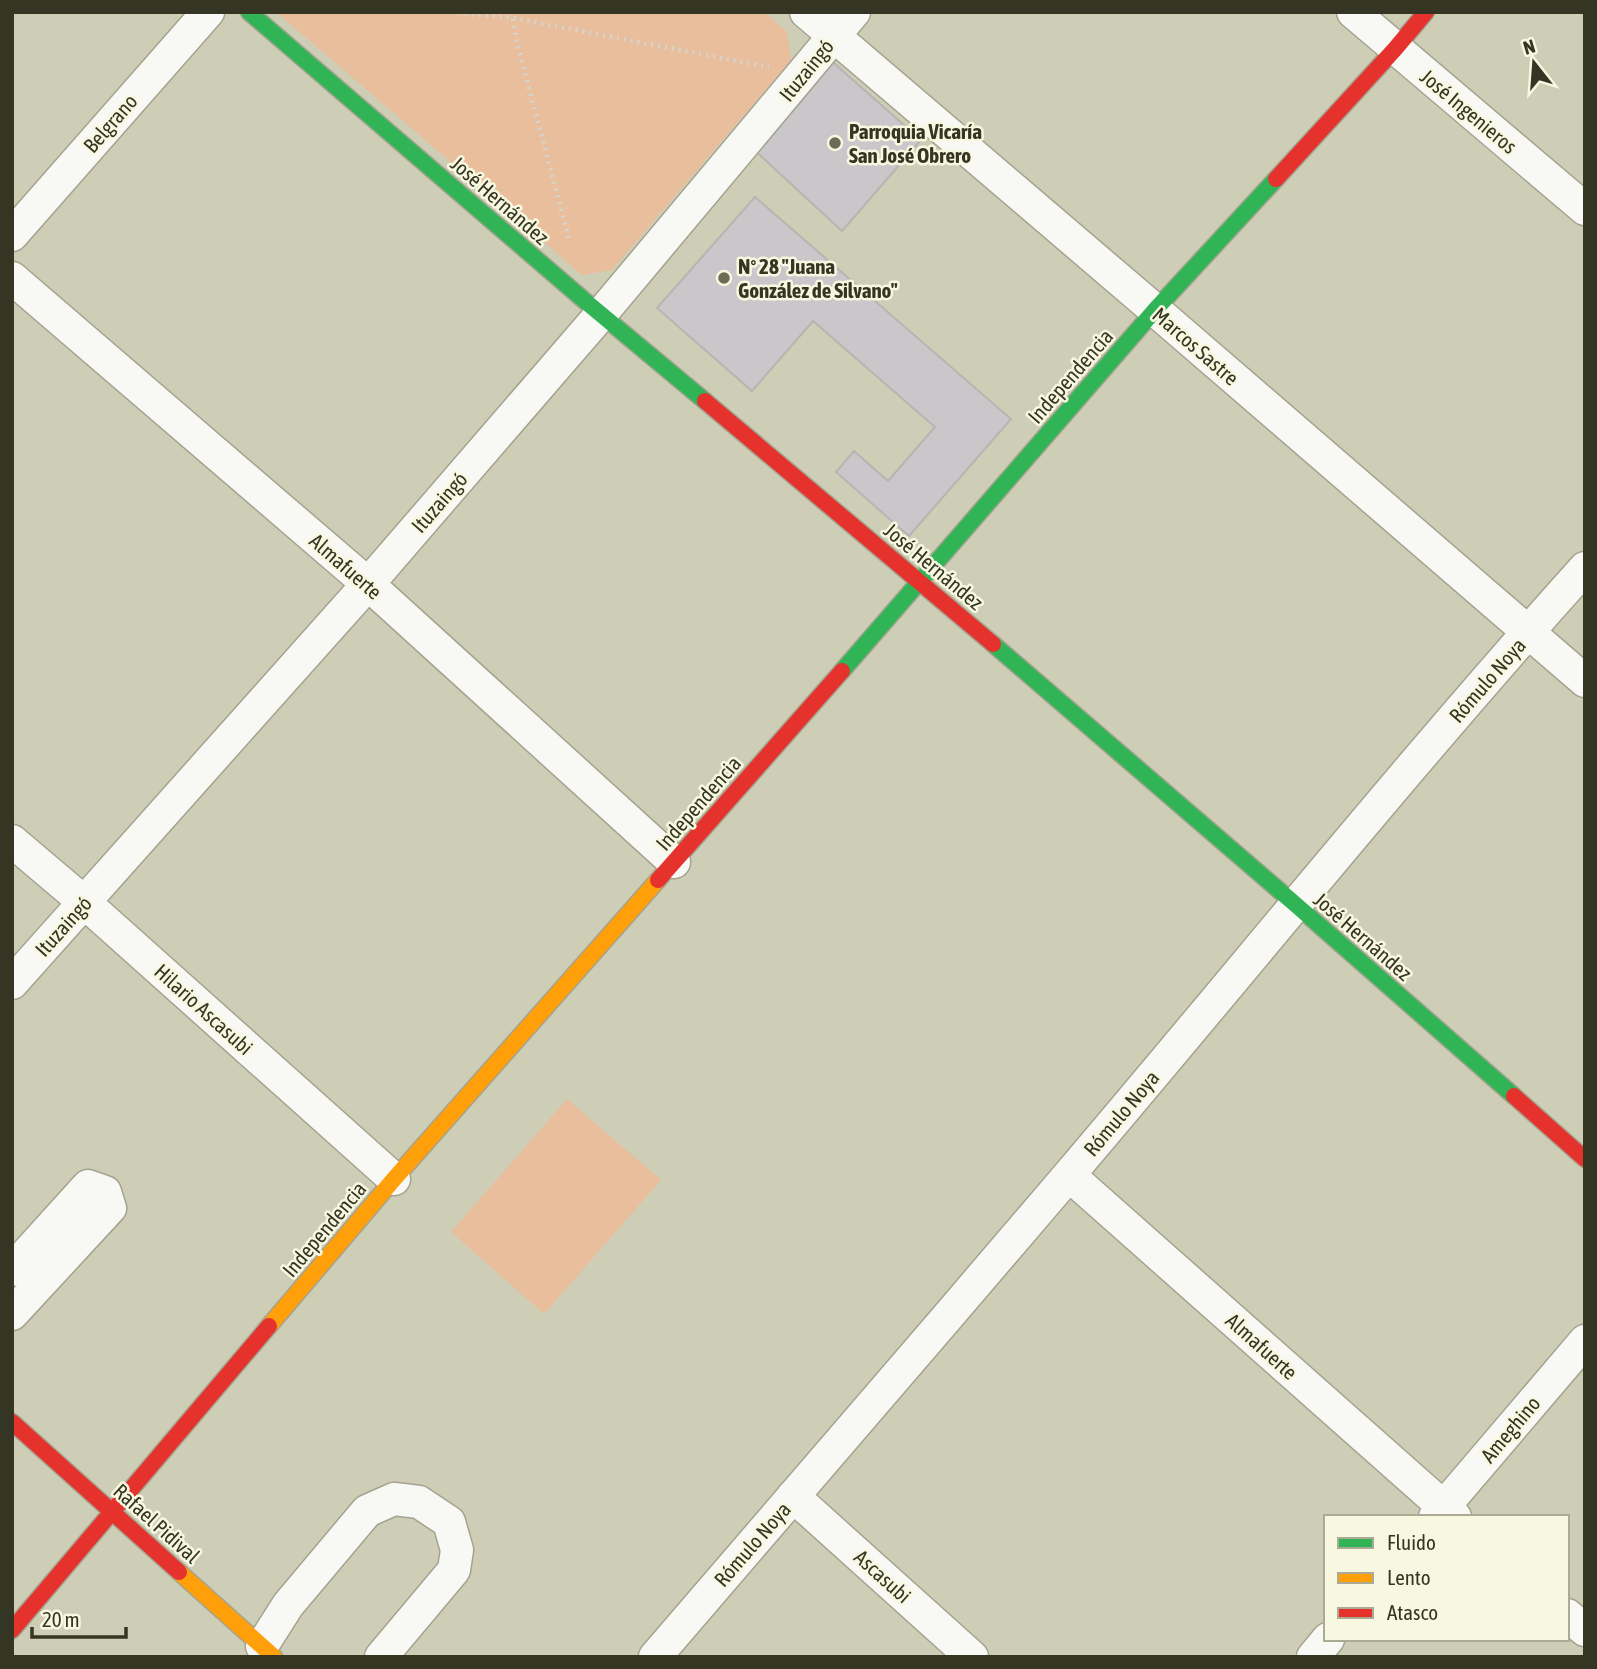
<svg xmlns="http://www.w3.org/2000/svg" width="1597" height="1669" font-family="'Asap Condensed',sans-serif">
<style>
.green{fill:#e9be9d}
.building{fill:#c9c7ca;stroke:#b5b5b2;stroke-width:2}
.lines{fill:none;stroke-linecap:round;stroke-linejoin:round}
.street-casing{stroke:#a4a390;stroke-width:35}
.fast-casing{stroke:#a4a390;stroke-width:19}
.slow-casing{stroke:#a4a390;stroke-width:19}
.jam-casing{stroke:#a4a390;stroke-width:19}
.path{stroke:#d5d5cd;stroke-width:4.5;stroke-dasharray:2 5;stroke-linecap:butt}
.street{stroke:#f8f8f4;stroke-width:32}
.fast{stroke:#30b455;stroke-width:16}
.slow{stroke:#ff9f0a;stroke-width:16}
.jam{stroke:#e5322d;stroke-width:16}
.poi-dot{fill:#6b6b56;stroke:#f8f8e1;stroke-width:2.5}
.labels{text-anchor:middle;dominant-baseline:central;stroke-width:5;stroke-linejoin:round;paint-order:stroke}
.street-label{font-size:21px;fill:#353523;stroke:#f8f8e1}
.poi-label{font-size:21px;font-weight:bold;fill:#353523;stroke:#f8f8e1;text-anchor:start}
</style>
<rect width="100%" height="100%" fill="#ceceb6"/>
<!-- green -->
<path class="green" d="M276,12h488l23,20 4,28 -179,210 -30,5z
M567,1099l94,81 -117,134 -93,-82z"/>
<!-- building -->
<path class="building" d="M827,57l94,83 -79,91 -92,-85z
M755,197l256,222 -102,117 -73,-64 18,-21 34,30 47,-54 -122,-106 -61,70 -95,-83z"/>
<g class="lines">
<!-- street casing -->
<g class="street-casing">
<path id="street" d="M806,12l349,298 430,371
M1353,12l232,197
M12,235l196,-223
M12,278l356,306 306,278
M12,841l72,61 310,277
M12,983l356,-399 234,-271 252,-301
M1069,1175l386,342
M12,1270l76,-84 17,6 5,16 -98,106
M793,1496l179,161
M1435,1517l150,-176
M1567,1615l18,15
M262,1646l26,-41 79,-94 27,-12 25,3 30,20 8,28 -3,20 -73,87
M655,1657c137,-160 276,-320 413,-481 172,-202 339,-410 517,-608
M1313,1657l15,-18"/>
</g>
<!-- fast casing -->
<g class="fast-casing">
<path id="fast" d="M249,12l336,289 120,100
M993,644l302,260 219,192
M842,671l313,-361 121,-131"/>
</g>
<!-- slow casing -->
<g class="slow-casing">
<path id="slow" d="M269,1326l125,-147 264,-299
M179,1572l95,85"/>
</g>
<!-- jam casing -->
<g class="jam-casing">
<path id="jam" d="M1276,179l119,-130 31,-37
M705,401l288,243
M658,880l184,-209
M1514,1096l71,63
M12,1422l167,150
M12,1630l257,-304"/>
</g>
<!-- path -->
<path class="path" d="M451,12l62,6 256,49
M512,12l4,27 53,200"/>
<!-- street -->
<use href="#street" class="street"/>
<!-- fast -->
<use href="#fast" class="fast"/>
<!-- slow -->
<use href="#slow" class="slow"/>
<!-- jam -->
<use href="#jam" class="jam"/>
</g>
<!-- markers -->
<g class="poi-dot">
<circle cx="835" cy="143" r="7"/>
<circle cx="724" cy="278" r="7"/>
</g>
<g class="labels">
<!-- street labels -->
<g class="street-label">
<text transform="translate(806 70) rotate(-51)">Ituzaingó</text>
<text transform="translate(1469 111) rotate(40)">José Ingenieros</text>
<text transform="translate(110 123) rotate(-49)">Belgrano</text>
<text transform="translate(500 200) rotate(41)">José Hernández</text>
<text transform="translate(1196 346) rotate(41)">Marcos Sastre</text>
<text transform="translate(1070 376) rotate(-49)">Independencia</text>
<text transform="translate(439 502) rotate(-49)">Ituzaingó</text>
<text transform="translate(346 566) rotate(41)">Almafuerte</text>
<text transform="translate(934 566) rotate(40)">José Hernández</text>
<text transform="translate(1487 680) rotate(-49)">Rómulo Noya</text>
<text transform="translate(698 803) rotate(-49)">Independencia</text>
<text transform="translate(63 926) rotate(-48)">Ituzaingó</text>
<text transform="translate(1363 936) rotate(41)">José Hernández</text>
<text transform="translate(204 1009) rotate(42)">Hilario Ascasubi</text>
<text transform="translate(1121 1113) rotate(-50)">Rómulo Noya</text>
<text transform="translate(324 1229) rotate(-50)">Independencia</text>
<text transform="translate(1262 1346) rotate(42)">Almafuerte</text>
<text transform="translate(1510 1429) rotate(-50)">Ameghino</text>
<text transform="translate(157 1523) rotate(42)">Rafael Pidival</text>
<text transform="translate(752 1544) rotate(-49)">Rómulo Noya</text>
<text transform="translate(883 1576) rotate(42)">Ascasubi</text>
</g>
<!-- poi labels -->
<g class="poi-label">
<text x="849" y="131">Parroquia Vicaría<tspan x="849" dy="24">San José Obrero</tspan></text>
<text x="738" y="266">N° 28 "Juana<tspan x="738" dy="24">González de Silvano"</tspan></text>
</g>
</g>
<!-- border -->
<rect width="1597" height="1669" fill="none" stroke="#353523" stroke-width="28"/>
<!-- legend -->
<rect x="1324" y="1515" width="245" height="126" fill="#f8f8e1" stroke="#aaaa95" stroke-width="2"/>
<rect x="1338" y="1538" width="35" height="10" fill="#30b455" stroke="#aaaa95" stroke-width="2"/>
<text x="1387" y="1550" font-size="21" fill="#353523">Fluido</text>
<rect x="1338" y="1573" width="35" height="10" fill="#ff9f0a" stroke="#aaaa95" stroke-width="2"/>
<text x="1387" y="1585" font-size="21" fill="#353523">Lento</text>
<rect x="1338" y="1608" width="35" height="10" fill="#e5322d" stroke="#aaaa95" stroke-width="2"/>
<text x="1387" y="1620" font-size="21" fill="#353523">Atasco</text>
<!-- north arrow -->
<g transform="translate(1534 63) rotate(343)" stroke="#f8f8e1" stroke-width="5" paint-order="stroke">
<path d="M0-5L12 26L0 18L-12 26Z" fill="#353523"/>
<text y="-10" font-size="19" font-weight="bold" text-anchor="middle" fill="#353523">N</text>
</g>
<!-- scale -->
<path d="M32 1627v10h94v-10" fill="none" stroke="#353523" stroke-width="3.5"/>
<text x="42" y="1627" font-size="21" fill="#353523" stroke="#f8f8e1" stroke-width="5" paint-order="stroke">20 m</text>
</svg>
